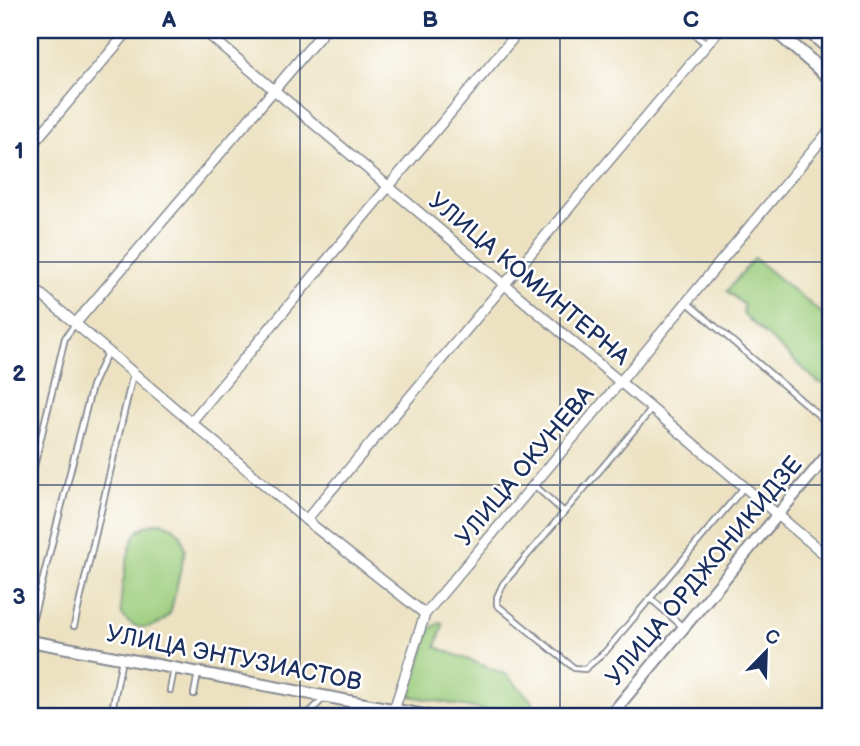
<svg xmlns="http://www.w3.org/2000/svg" width="860" height="746" font-family="'Balsamiq Sans',sans-serif">
<style>
.green{fill:#9bcc7b;stroke:#5b7e6c;stroke-width:2}
.lines{fill:none;stroke-linecap:round;stroke-linejoin:round}
.service-casing{stroke:#848890;stroke-width:8}
.minor-casing{stroke:#848890;stroke-width:12}
.tertiary-casing{stroke:#848890;stroke-width:14}
.secondary-casing{stroke:#848890;stroke-width:16}
.service{stroke:#fff;stroke-width:4.5}
.minor{stroke:#fff;stroke-width:9}
.tertiary{stroke:#fff;stroke-width:10}
.secondary{stroke:#fff;stroke-width:12}
.grid{fill:none;stroke:#1b2f5e;stroke-width:2;stroke-opacity:0.55}
.labels{text-anchor:middle;dominant-baseline:central;stroke-width:5;stroke-linejoin:round;paint-order:stroke}
.street-label{font-size:24px;fill:#1b2f5e;stroke:#fff}
.neatline{fill:none;stroke:#1b2f5e;stroke-width:2.5}
.grid-label{font-size:23px;text-anchor:middle;font-weight:bold;fill:#1b2f5e}
</style>
<rect width="100%" height="100%" fill="#fff"/>
<filter id="ink" filterUnits="userSpaceOnUse"><feTurbulence type="fractalNoise" baseFrequency=".0143" numOctaves="2"/><feDisplacementMap in="SourceGraphic" scale="14" xChannelSelector="R" yChannelSelector="G"/><feConvolveMatrix kernelMatrix="1 2 1 2 8 2 1 2 1" color-interpolation-filters="sRGB"/></filter>
<filter id="wash" filterUnits="userSpaceOnUse"><feTurbulence type="fractalNoise" baseFrequency=".00686" numOctaves="4" result="noise"/><feDisplacementMap in="SourceGraphic" scale="28" xChannelSelector="R" yChannelSelector="G"/><feGaussianBlur stdDeviation="1.57" result="paint"/><feColorMatrix in="noise" values="0 0 0 0 0 0 0 0 0 0 0 0 0 0 0 0 0 1.4 0 .05"/><feComposite in="paint" operator="in"/></filter>
<g filter="url(#wash)">
<rect width="100%" height="100%" fill="#ece2c1"/>
<!-- green -->
<path class="green" d="M754,258l76,62v66l-12,-4 -75,-68 1,-9 -17,-14z
M160,522l13,5 8,8 4,15 -14,61c-9,18 -38,24 -49,3 -5,-10 7,-71 14,-80 6,-8 14,-10 24,-12z
M441,622l2,3 -7,22 71,28 26,27 -3,14h-14l-106,-20 20,-67z"/>
</g>
<g filter="url(#ink)">
<g class="lines">
<!-- service casing -->
<g class="service-casing">
<path id="service" d="M689,30l17,14
M688,303l142,122
M30,318l6,-26
M652,409l-149,175 -6,13v8l77,63 11,1 20,-17 140,-166
M30,483l35,-145 10,-14
M534,485l30,27
M650,598l33,29
M33,618l59,-232 15,-33
M74,626l59,-252
M170,690l4,-21
M194,694l4,-21
M308,714l17,-17
M111,716l11,-57"/>
</g>
<!-- minor casing -->
<g class="minor-casing">
<path id="minor" d="M203,30l627,529
M30,147l99,-117
M30,285l276,235 119,94
M75,324l250,-294
M191,422l329,-392
M306,520l413,-490
M392,716l33,-102 196,-233 209,-251"/>
</g>
<!-- tertiary casing -->
<g class="tertiary-casing">
<path id="tertiary" d="M30,641l399,75
M610,716l220,-264"/>
</g>
<!-- secondary casing -->
<g class="secondary-casing">
<path id="secondary" d="M775,30l55,48
M808,30l22,19"/>
</g>
<!-- service -->
<use href="#service" class="service"/>
<!-- minor -->
<use href="#minor" class="minor"/>
<!-- tertiary -->
<use href="#tertiary" class="tertiary"/>
<!-- secondary -->
<use href="#secondary" class="secondary"/>
</g>
</g>
<!-- grid -->
<path class="grid" d="M300,30v686M560,30v686M30,262h800M30,485h800"/>
<g class="labels">
<!-- street labels -->
<g class="street-label">
<text transform="translate(529 279) rotate(40)">УЛИЦА КОМИНТЕРНА</text>
<text transform="translate(525 466) rotate(-50)">УЛИЦА ОКУНЕВА</text>
<text transform="translate(704 571) rotate(-50)">УЛИЦА ОРДЖОНИКИДЗЕ</text>
<text transform="translate(234 658) rotate(11)">УЛИЦА ЭНТУЗИАСТОВ</text>
</g>
</g>
<!-- margin -->
<rect width="860" height="746" fill="none" stroke="#fff" stroke-width="77"/>
<!-- north arrow -->
<g transform="translate(766 652) rotate(23)" stroke="#ffffff" stroke-width="5" paint-order="stroke">
<path d="M0-5L12 26L0 18L-12 26Z" fill="#1b2f5e"/>
<text y="-10" font-size="19" font-weight="bold" text-anchor="middle" fill="#1b2f5e">С</text>
</g>
<rect x="38" y="38" width="784" height="670" class="neatline"/>
<g class="grid-label">
<text x="169" y="27">A</text>
<text x="430" y="27">B</text>
<text x="691" y="27">C</text>
<text x="19" y="158">1</text>
<text x="19" y="381">2</text>
<text x="19" y="604">3</text>
</g>
</svg>
